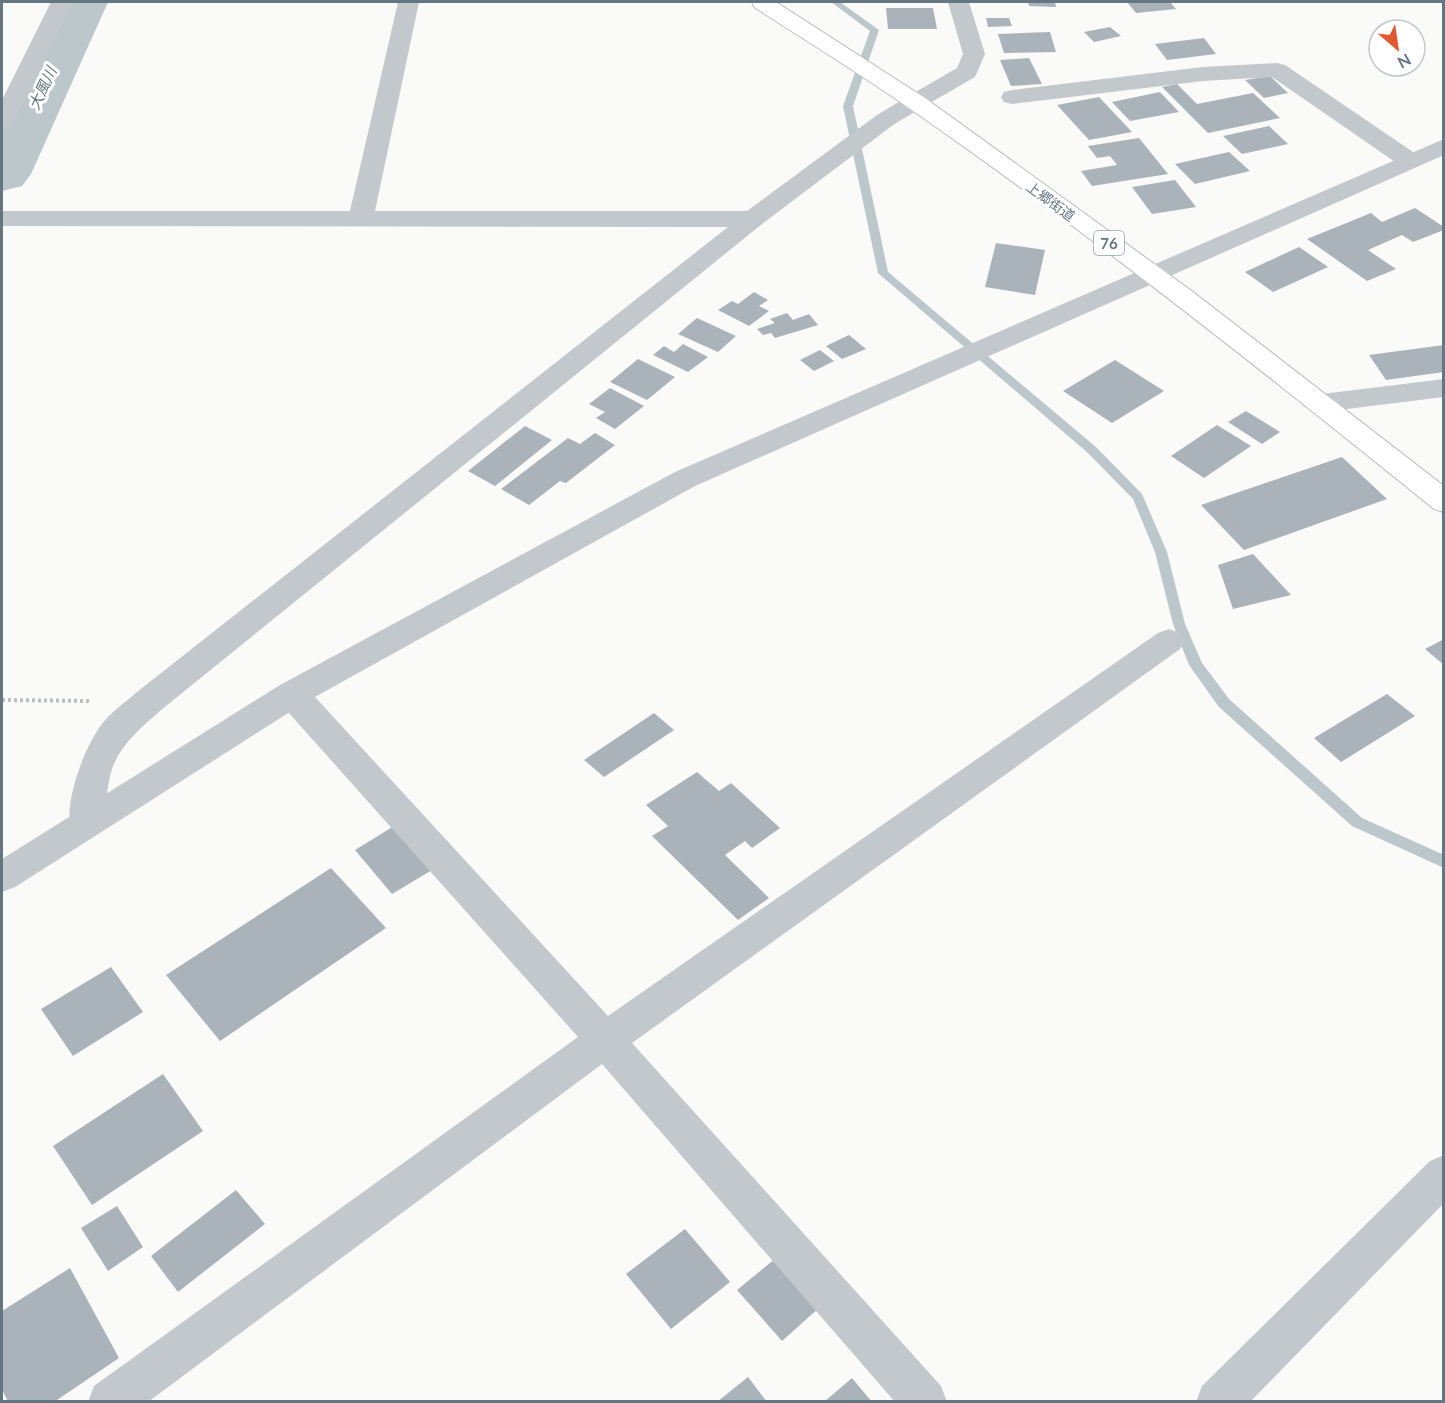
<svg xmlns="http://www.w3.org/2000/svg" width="1445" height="1403" font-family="Lato,'Noto Sans JP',sans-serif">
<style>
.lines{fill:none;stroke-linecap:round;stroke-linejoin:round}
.stream{fill:#bbc7cb;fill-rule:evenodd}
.river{fill:#bbc7cb;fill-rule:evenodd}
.building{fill:#aab3b9}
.primary-casing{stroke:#b5babe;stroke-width:2}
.path{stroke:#bbbfc2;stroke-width:4;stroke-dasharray:3 3;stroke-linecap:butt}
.minor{fill:#c3c8cc;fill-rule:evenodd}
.tertiary{fill:#c3c8cc;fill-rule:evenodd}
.primary{fill:#fff;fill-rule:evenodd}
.labels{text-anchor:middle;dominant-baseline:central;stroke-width:6;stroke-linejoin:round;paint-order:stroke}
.far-street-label{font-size:14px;fill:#657683;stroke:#fff}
.far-water-label{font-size:15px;font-style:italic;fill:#60757c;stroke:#fff}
.shield{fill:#fff;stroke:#939fa8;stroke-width:1.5}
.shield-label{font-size:15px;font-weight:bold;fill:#657683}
</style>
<rect width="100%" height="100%" fill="#fafaf8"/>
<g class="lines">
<!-- stream -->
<path class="stream" d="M831,2h9l39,28 -26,76 35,166 208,175 46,47 25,58 18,72 17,39 27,36 133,119 82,37v13l-92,-42 -133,-119 -30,-42 -16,-41 -18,-72 -22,-53 -45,-46 -210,-180 -35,-167 27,-75z"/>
<!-- river -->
<path class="river" d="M58,2h50l-77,172 -9,12 -20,5v-74z"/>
</g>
<!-- building -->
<path class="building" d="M1028,2h27l1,5 -27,-1z
M1127,2h43l6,7 -40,4z
M886,8h47l4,21h-49z
M986,18h23l3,8 -24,1z
M1110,27l11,9 -27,6 -10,-10z
M1050,32l6,20 -52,1 -6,-19z
M1204,38l12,16 -49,6 -12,-16z
M1029,58l13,26 -31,2 -11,-26z
M1270,76l18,17 -24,5 -19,-18z
M1177,84l20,20 56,-11 27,25 -72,15 -46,-46z
M1160,92l19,20 -49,9 -18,-19z
M1099,97l33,35 -43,8 -32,-35z
M1269,126l19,18 -46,10 -19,-18z
M1139,138l29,36 -76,12 -11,-15 36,-6 -7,-9 -13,2 -9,-12z
M1229,152l21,19 -55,13 -20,-20z
M1175,180l21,27 -44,7 -20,-27z
M1415,208l29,19v3l-31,12 -11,-7 -34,15 28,19 -29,12 -60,-42 64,-26 11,9z
M996,243l49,7 -10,45 -50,-8z
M1299,247l29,20 -55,25 -28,-20z
M754,292l14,8 -9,6 10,5 -20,15 -31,-16 14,-9 6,3z
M787,313l6,7 16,-6 9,11 -43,13 -4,-5 -8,2 -6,-6 18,-6 -5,-4z
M697,318l39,18 -18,16 -40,-18z
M849,335l17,14 -24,10 -16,-13z
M683,344l25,13 -20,15 -35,-17 11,-9 10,6z
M1444,345v27l-58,8 -17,-25z
M820,350l14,11 -20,10 -14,-11z
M638,359l37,18 -28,23 -37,-18z
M1115,360l49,31 -52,32 -49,-32z
M610,388l34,18 -29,23 -19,-11 9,-6 -16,-8z
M1246,411l34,21 -18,12 -34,-22z
M1217,425l34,21 -47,32 -33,-22z
M525,426l27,14 -57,46 -27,-15z
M595,433l20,12 -49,38 -6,-2 -31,24 -28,-16 67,-51 12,6z
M1342,457l45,42 -143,51 -43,-45z
M1253,554l38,41 -58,14 -15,-44z
M1444,639v26l-19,-16z
M1387,694l28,22 -74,46 -27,-24z
M654,713l20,17 -70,47 -20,-17z
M697,772l22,19 12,-8 49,45 -28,20 -7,-7 -20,14 44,43 -31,22 -86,-84 16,-10 -22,-21z
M394,826l38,44 -40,24 -37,-44z
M331,868l55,60 -166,113 -54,-66z
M111,967l32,45 -70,44 -32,-47z
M163,1074l40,57 -111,74 -39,-59z
M236,1190l29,34 -87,68 -27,-36z
M117,1206l26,41 -35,24 -27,-43z
M685,1229l45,53 -59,47 -45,-55z
M776,1258l44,49 -38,34 -45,-51z
M70,1268l49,90 -65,44h-46l-6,-13v-78z
M748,1377l19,25h-50z
M852,1378l20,24h-48z"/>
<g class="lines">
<!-- primary casing -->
<g class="primary-casing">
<path id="primary" d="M752,2h24l149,96 268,194 251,194v26l-10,-3c-172,-139 -346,-277 -528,-403 -49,-34 -101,-66 -152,-99z"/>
</g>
<!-- path -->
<path class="path" d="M2,700l89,1"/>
<!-- minor -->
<path class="minor" d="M51,2h22l-59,120 -4,5 -8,2v-29z
M398,2h21l-44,209h372l130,-96 30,-18 8,-2 8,2 4,5 -4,5 -30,18 -131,99 -601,486c-19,17 -38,32 -48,56 -8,22 -5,47 -16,68l-12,4 -12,-4c-13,-24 12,-89 29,-110 9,-12 24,-22 35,-32l591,-465 -726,-1v-15h348z
M1277,63l8,2 134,91 3,5 -3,5 -9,2 -9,-2 -129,-89 -69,4 -191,23 -8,-2 -3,-5 3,-5 8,-2 191,-23z
M1444,379v18l-122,15 -10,-3 -4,-6 4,-6 10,-3z
M1169,629l11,4 5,8 -5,8 -548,394 309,343 6,16h-52l-293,-338 -454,338h-60l6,-16 484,-349 -298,-334 -4,-9 4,-9 12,-3 12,3 304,331 550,-383z
M1444,1155v48l-194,199h-54l6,-16 228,-225z"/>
<!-- tertiary -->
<path class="tertiary" d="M948,2h21l16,52 -10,23 -52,30 -8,2 -8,-2 -4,-5 4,-5 50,-29 6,-14z
M1444,139v16l-749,331 -391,217 -289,184 -13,5v-33l278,-174 395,-213z"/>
<!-- primary -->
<use href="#primary" class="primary"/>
</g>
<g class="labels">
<!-- far-street labels -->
<g class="far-street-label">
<text transform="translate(1051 201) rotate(36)">上郷街道</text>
</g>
<!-- far-water labels -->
<g class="far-water-label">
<text transform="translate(42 88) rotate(-65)">大風川</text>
</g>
<!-- shield labels -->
<rect class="shield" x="1094" y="231" width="30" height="24" rx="4.5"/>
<g class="shield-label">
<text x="1109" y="243">76</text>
</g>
</g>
<!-- border -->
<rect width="1445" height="1403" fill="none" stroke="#657683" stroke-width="6"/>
<!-- north arrow -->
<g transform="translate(1397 48) rotate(151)"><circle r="28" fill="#ffffff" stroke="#c1c8cd" stroke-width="1.5"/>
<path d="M0-4.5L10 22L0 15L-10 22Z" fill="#e4572e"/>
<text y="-9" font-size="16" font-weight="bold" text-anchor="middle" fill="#657683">N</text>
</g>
</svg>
